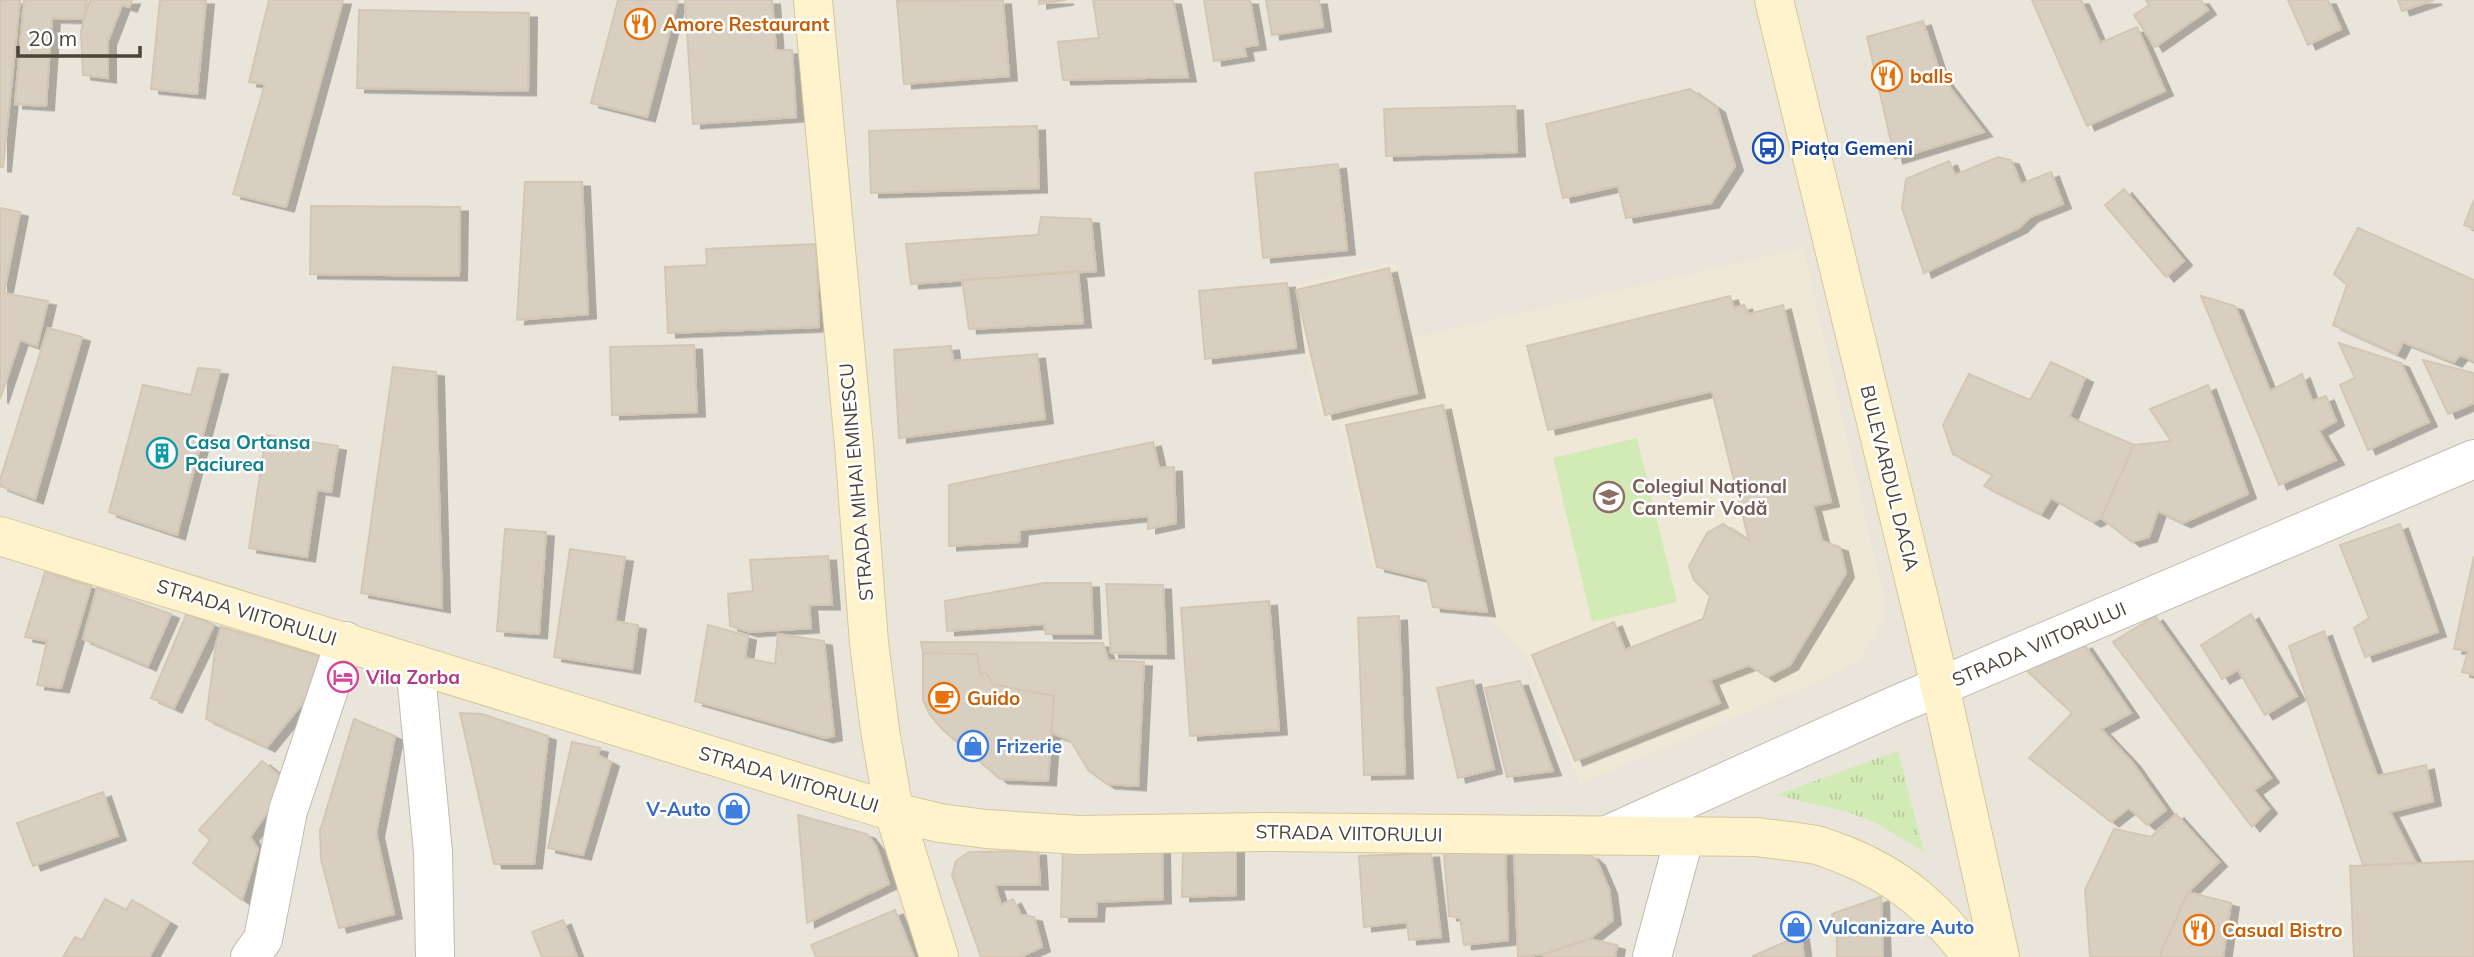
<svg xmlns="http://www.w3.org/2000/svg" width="2474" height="957" font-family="Mulish,sans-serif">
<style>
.residential{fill:#eae5da}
.education{fill:#efe8d6}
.grass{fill:url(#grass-tufts)}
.garden{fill:#d2eab5}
.building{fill:#d8cfc1;stroke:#d3c7b4;stroke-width:2;filter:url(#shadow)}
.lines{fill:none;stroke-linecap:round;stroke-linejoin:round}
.street-casing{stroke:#c2bbae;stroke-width:40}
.secondary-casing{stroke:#d6c79b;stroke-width:40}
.street{stroke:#fff;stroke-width:38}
.secondary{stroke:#fff3cd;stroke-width:38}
.labels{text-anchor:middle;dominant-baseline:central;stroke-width:5;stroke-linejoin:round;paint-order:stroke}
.food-label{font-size:19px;font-weight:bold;fill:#c56008;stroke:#fff;text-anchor:start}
.transit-label{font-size:19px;font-weight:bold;fill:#164399;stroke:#fff;text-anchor:start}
.culture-label{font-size:19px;font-weight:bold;fill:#0d838f;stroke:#fff;text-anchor:start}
.street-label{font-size:19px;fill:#4b4439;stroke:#fff}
.education-label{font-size:19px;font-weight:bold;fill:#785e54;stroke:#fff;text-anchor:start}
.hotel-label{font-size:19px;font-weight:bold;fill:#b23c85;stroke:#fff;text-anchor:start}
.shop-label{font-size:19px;font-weight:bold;fill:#366cbe;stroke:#fff;text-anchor:start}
</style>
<defs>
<pattern id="grass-tufts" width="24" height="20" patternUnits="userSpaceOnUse" patternTransform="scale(1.75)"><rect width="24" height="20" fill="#d2eab5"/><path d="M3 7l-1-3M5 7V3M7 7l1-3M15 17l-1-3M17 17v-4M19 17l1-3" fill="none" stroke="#b6ca9c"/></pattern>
<filter id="shadow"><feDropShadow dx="8" dy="4.5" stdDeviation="0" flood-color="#0004"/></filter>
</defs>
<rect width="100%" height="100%" fill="#f6f3ec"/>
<!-- residential -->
<path class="residential" d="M0,0h2474v957h-2474z"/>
<!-- education -->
<path class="education" d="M1803,248l81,351 -1,22 -23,37 -19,13 -261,113 -53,-127 -39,-41 -56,-6 -8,-28 -51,-14 -31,-142 -21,-10 -30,-130 104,-23 18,75z"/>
<!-- grass -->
<path class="grass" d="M1898,751l26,101 -46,-28 -30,-12 -72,-17z"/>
<!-- garden -->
<path class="garden" d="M1637,438l40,164 -85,20 -39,-164z"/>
<!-- building -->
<path class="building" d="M0,0h20l-17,167h-3z
M24,0h63l-4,19 -31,-1 -6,88 -31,-2z
M90,0h42l-3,7 -7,-2 -14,36v37l-25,-3 -2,-44z
M160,0h46l-9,94 -46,-5z
M269,0h74l-57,207 -53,-13 32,-110 -16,-2z
M618,0h60l-31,117 -56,-14z
M685,0h87l4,50h16l4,67 -103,7z
M1003,0l6,76 -105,8 -7,-83z
M1039,0h27l-27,4z
M1093,0h80l15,77 -125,3 -5,-38 41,-4z
M1204,0h46l8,45 -14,2 2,9 -32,5z
M1266,0h53l4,27 -51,8z
M2032,0h49l19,43 37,-16 28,64 -78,35z
M2146,0h55l7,10 -53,37 -21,-32 15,-10z
M2288,0h40l13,29 -33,16z
M2398,0h36l-32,11z
M359,10l170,3 -1,78 -171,-3z
M1923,21l18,55 43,56 -89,27 -28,-122z
M1690,89l27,19 18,58 -24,37 -85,15 -8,-32 -55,12 -17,-74z
M1515,106l2,46 -131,4 -2,-47z
M1037,126l2,62 -168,5 -2,-62z
M1998,157l13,3 10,24 30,-12 12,32 -33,13 -11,11 -95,45 -22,-65 4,-29 43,-18 6,14z
M1338,164l9,86 -84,8 -8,-85z
M525,182h57l6,132 -71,6z
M2124,189l60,72 -18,16 -61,-72z
M2474,200v29l-10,-4z
M311,206l149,1 -1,69 -149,-2z
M0,208l20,4 -16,81 44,8 -11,45 -17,-6 -20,59z
M1041,217l50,2 5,52 -185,13 -5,-40 132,-9z
M2358,228l116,52v81l-14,-6 -6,7 -51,-20 -6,12 -64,-29 14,-40 -13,-11z
M816,244l3,83 -151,6 -3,-66 42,-2 -1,-16z
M1389,268l28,125 -92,22 -29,-125z
M1078,271l5,52 -114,6 -7,-49z
M1287,283l9,65 -91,11 -6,-68z
M1730,296l4,12 10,-3 5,9 34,-9 48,197 -18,4 9,35 18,6 6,26 -56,92 -23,12 -18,-12 -39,15 10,23 -145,58 -43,-106 82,-33 11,28 78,-31 7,-23 -16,-16 -5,-14 18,-33 16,-9 26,17 -37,-150 -164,39 -21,-84z
M2201,296l34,10 35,85 32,-17 10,27 14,-5 10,25 -17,10 17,29 -57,25z
M48,328l34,9 -47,162 -35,-13v-6z
M2339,343l62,20 28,59 -61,28 -28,-65 15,-7z
M694,345l3,67 -85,3 -2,-68z
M951,346l2,15 84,-7 8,65 -146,19 -5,-88z
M2423,360l51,13v30l-26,11z
M2051,362l34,16 -16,39 65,28 -33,73 -8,4 -42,-24 -10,16 -57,-28 9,-11 -40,-21 -10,-29 26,-51 61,26z
M393,367l43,5 6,236 -81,-15z
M198,368l22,2 -43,165 -68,-23 34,-127 48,10z
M2208,385l40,109 -65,29 -25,-12 -9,26 -17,5 -31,-24 33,-73 37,-4 -21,-32z
M1443,405l44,207 -54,-5 -6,-28 -50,-12 -31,-142z
M266,435l72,11 -7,46 -14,-2 -10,67 -58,-9z
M1153,442l6,26 15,-1 2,56 -28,6v-13l-128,14 -1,12 -70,4v-61z
M2400,524l38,108 -73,25 -11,-29 15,-10 -29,-73z
M505,529l41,3 -7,102 -42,-3z
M570,549l55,8 -10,64 23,4 -6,44 -78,-12z
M828,556l4,49h-23l2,23 -61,4 -20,-6 -2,-32 25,-3 -3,-31z
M2474,556v119l-12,-3 6,-21 -14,-2z
M45,572l46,14 -30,102 -24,-3 10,-44 -22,-4z
M1044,583h47l2,51h-47l-2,-10 -97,7 -2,-30z
M1106,584l57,1 3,69 -55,-1z
M97,588l74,26 -23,52 -65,-27z
M1269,601l10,129 -89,6 -9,-128z
M187,613l27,12 -40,83 -23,-10z
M2251,614l46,82 -32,19 -27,-45 -16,9 -21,-34z
M1399,616l6,158 -41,1 -6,-157z
M2155,616l116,162 -17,12 15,19 -17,18 -139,-185z
M708,625l40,11 -3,22 30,6 3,-30 46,7 10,95 -9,2 -130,-37z
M221,627l105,31 -7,25 -52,64 -61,-28 10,-75z
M2324,631l53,145 49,-11 7,36 -43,11 26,51 -53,2 -74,-219z
M921,642l182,1 5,17 36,2 -6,124 -31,-2 -18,-13 -19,-31 -18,-7 2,-37 -62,-12 -5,-11 -7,1 -3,-20 -54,-1z
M2084,644l47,69 -30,16 31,33 34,48 -19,15 -18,-17 -18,14 -82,-64 43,-45 -46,-43z
M923,653l54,1 3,20 7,-1 5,11 62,12 -6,85 -48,-2 -57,-49 -13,-15 -7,-15z
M1473,680l21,89 -36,9 -21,-90z
M1520,681l33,90 -46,6 -22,-89z
M460,713l22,1 66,22 -14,128h-40z
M354,719l41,17 -19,97 18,81 -55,14 -18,-69 -1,-28z
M572,742l28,6 -2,7 13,7 -28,93 -35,-7z
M262,761l26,22 -38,54 8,12 -16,51 -49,-37 17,-23 -11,-10z
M103,792l15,44 -85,30 -16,-43z
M2176,814l43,48 -31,30 -29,65h-69l-5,-67 29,-61 37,8z
M798,815l69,19 9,12 13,38 -82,39z
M1236,848v47l-54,2 1,-47z
M1063,849h99l1,50 -66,3 -1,15h-35z
M1514,849l76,6 7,6 12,28 4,31 -24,19 -45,15 -26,3z
M1038,851l2,34h-45l6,20 12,-6 8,16 13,2 8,30 -22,10h-39l-29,-82 4,-14 13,-9z
M1505,851l3,89 -44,5 -4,-27 -11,-2 -5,-64z
M1431,853l10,84 -32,3 -2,-18 -43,5 -5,-71z
M2474,861v96h-120l-4,-91z
M2188,892l43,11 -8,54h-64z
M1881,897l2,60h-46v-19l-5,-24z
M105,899l21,11 6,-10 37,22 -20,35h-86l12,-20 7,3z
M895,910l19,47h-98l-5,-12z
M563,920l14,37h-35l-10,-25z
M1801,935l3,22h-51v-1z
M1589,939l28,6 -2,12h-72l1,-3z"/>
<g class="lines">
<!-- street casing -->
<g class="street-casing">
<path id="street" d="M415,664l18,188 2,105
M1607,835l289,-130 578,-246
M250,957l13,-18 25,-128 57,-170
M1652,957l33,-122"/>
</g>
<!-- secondary casing -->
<g class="secondary-casing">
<path id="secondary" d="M813,0l41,445 15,198 11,87 14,82 45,145
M1774,0l166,686 60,271
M0,536l894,276 46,11 46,6 93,6 186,-3 492,5c19,3 40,4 59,8 9,2 17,6 26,9 57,22 94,55 130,103"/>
</g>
<!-- street -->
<use href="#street" class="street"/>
<!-- secondary -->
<use href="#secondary" class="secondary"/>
</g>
<!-- icons -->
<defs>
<g id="restaurant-ring" transform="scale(1.575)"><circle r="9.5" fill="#fff" stroke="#e8710a" stroke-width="1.5"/><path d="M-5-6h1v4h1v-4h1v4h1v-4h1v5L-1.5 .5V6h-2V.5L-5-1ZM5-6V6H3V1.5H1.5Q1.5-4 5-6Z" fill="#e8710a"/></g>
<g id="bus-ring" transform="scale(1.575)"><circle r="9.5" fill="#fff" stroke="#1a4fb4" stroke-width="1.5"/><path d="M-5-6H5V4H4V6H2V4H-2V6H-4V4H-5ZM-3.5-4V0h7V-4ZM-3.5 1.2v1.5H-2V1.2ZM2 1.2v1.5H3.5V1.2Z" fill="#1a4fb4"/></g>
<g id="building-ring" transform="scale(1.575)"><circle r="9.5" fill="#fff" stroke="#0f9aa8" stroke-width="1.5"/><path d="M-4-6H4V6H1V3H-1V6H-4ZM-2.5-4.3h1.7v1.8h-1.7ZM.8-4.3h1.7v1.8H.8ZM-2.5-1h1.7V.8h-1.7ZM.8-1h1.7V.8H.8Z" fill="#0f9aa8"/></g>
<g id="school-ring" transform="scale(1.575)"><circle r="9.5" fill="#fff" stroke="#8d6e63" stroke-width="1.5"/><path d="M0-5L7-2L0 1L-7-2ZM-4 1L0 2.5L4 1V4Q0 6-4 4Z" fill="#8d6e63"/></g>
<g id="hotel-ring" transform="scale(1.575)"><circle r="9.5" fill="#fff" stroke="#d1479c" stroke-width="1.5"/><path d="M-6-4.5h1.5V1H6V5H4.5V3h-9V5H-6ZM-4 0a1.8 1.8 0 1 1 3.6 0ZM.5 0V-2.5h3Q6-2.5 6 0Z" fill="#d1479c"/></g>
<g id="cafe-ring" transform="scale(1.575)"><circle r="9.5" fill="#fff" stroke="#e8710a" stroke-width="1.5"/><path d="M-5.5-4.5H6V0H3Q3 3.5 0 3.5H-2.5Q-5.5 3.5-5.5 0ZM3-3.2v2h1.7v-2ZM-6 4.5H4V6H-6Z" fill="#e8710a"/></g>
<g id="shop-ring" transform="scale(1.575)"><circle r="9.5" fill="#fff" stroke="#3f7fe0" stroke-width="1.5"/><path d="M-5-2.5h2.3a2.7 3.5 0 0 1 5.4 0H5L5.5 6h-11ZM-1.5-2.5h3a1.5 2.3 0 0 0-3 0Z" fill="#3f7fe0"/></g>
</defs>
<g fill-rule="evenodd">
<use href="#restaurant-ring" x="640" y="24"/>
<use href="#restaurant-ring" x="1887" y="76"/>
<use href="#bus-ring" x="1768" y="148"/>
<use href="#building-ring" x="162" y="453"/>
<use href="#school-ring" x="1609" y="497"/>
<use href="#hotel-ring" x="343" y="677"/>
<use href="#cafe-ring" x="944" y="698"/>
<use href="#shop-ring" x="973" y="746"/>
<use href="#shop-ring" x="734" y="809"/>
<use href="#shop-ring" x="1796" y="927"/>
<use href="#restaurant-ring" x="2199" y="930"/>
</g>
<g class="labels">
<!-- food labels -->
<g class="food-label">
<text x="663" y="24">Amore Restaurant</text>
<text x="1910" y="76">balls</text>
<text x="967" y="698">Guido</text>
<text x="2222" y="930">Casual Bistro</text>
</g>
<!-- transit labels -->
<g class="transit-label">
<text x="1791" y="148">Piața Gemeni</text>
</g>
<!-- culture labels -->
<g class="culture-label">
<text x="185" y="442">Casa Ortansa<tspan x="185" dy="22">Paciurea</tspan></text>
</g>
<!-- street labels -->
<g class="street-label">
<text transform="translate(1890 478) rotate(76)">BULEVARDUL DACIA</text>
<text transform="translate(856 482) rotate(-95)">STRADA MIHAI EMINESCU</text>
<text transform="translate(247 612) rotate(17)">STRADA VIITORULUI</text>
<text transform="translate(2039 644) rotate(-23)">STRADA VIITORULUI</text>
<text transform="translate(789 779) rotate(17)">STRADA VIITORULUI</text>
<text transform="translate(1349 833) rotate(1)">STRADA VIITORULUI</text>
</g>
<!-- education labels -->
<g class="education-label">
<text x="1632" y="486">Colegiul Național<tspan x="1632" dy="22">Cantemir Vodă</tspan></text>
</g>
<!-- hotel labels -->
<g class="hotel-label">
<text x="366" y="677">Vila Zorba</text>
</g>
<!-- shop labels -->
<g class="shop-label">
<text x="996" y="746">Frizerie</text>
<text x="711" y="809" text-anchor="end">V-Auto</text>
<text x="1819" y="927">Vulcanizare Auto</text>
</g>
</g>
<!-- scale -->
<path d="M18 46v10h122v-10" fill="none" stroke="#4b4439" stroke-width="3.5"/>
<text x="28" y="46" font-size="21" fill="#4b4439" stroke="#ffffff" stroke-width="5" paint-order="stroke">20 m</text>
</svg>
